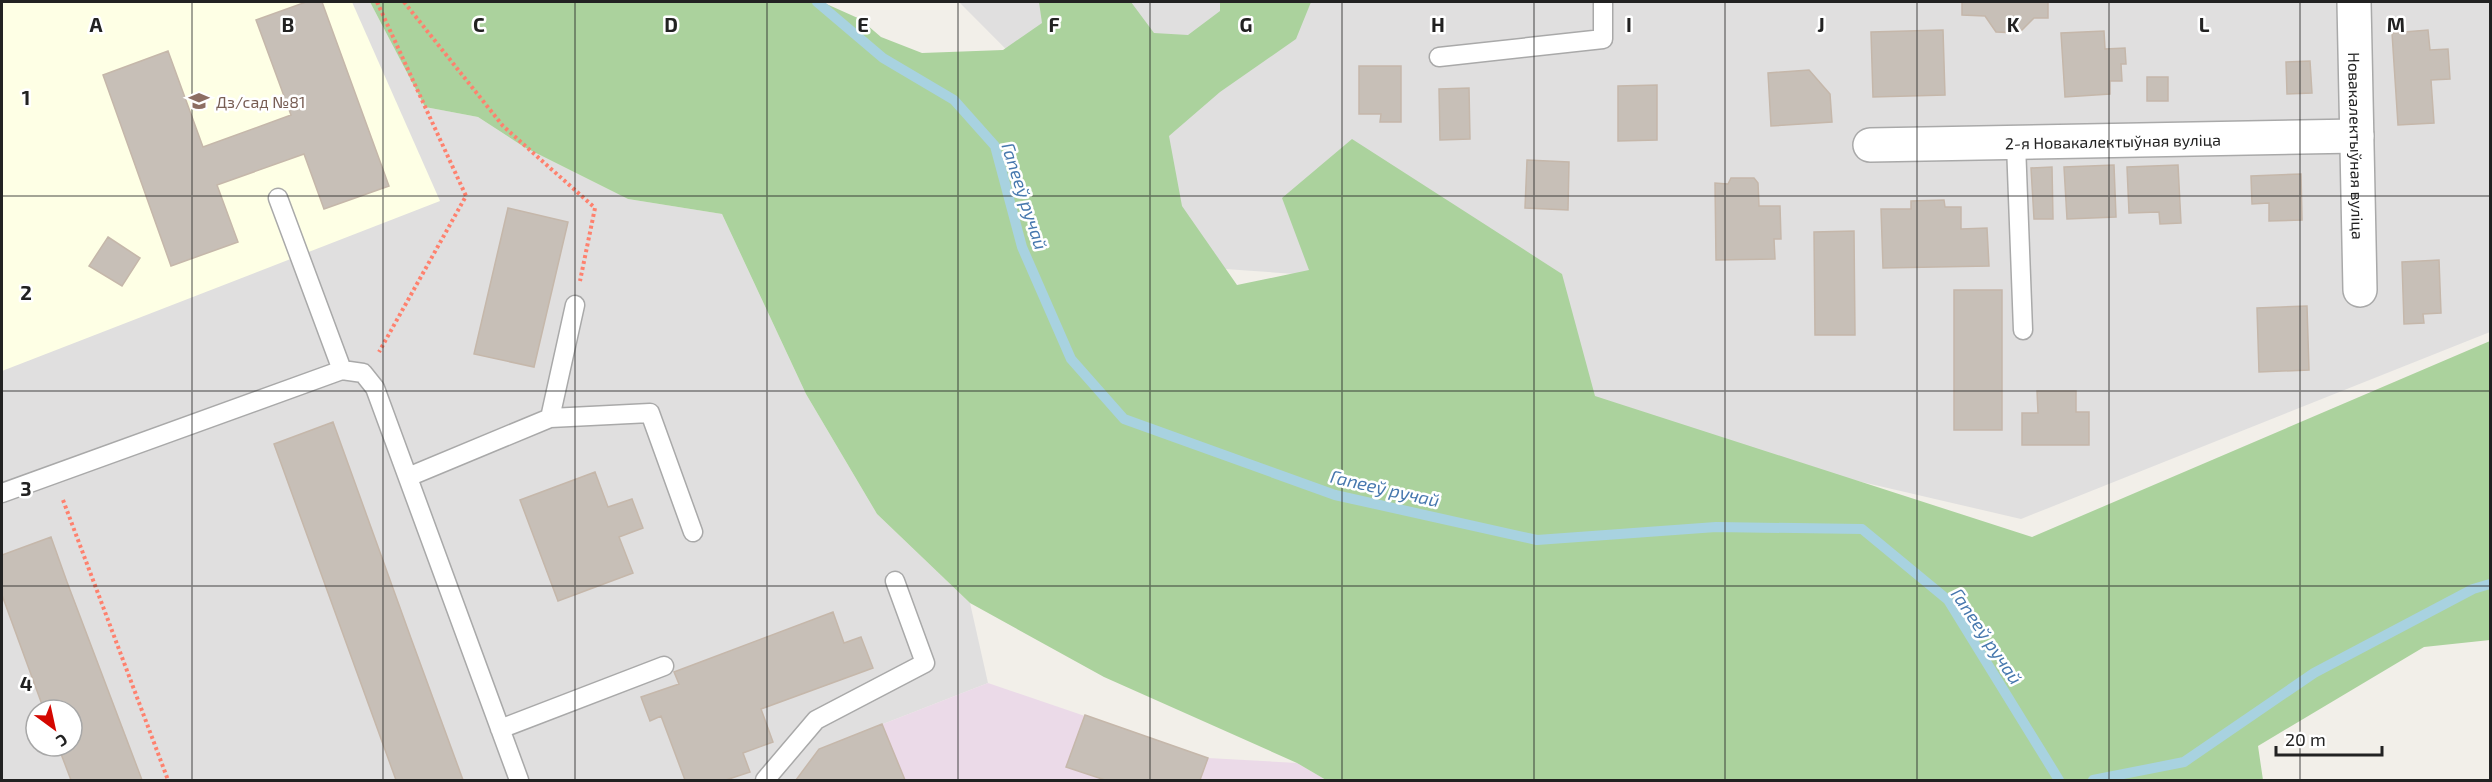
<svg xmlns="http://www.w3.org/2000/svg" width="2492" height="782" font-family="'Exo 2',sans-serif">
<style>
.residential{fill:#e0dfdf;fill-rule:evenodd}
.industrial{fill:#ebdae8}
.education{fill:#feffe5}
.forest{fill:#abd29d}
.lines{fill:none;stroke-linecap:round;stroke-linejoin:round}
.stream{stroke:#a8d2e0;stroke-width:10}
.building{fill:#c7bfb7;stroke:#c5b7aa;stroke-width:1.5}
.lane-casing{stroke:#a9a9a9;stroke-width:21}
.street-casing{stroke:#a9a9a9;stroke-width:36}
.path{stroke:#fe816e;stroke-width:4;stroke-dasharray:3 3;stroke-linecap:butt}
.lane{stroke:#fff;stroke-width:18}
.street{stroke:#fff;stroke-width:33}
.grid{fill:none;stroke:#222;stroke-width:1.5;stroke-opacity:0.55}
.labels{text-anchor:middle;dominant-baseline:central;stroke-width:5;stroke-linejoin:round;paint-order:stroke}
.education-label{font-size:16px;fill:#785e54;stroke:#fff;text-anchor:start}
.street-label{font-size:16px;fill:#222;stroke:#fff}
.water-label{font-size:18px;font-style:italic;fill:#4778ae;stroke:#fff}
.grid-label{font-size:20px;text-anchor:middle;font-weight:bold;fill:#222;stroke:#fff;stroke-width:5;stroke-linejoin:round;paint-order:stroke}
</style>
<rect width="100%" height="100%" fill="#f2efe9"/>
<!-- residential -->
<path class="residential" d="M2,2h368l55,105 53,10 46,30 104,52 94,15 84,180 71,120 93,89 18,80 -169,66 -23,31h-794zM36,710h36v36h-36z
M959,2h1531v330l-469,187 -425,-99 -43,-128 -328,-23z"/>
<!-- industrial -->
<path class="industrial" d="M988,683l220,75 89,5 29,17h-530l23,-31z"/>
<!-- education -->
<path class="education" d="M2,2h350l88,199 -438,170z"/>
<!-- forest -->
<path class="forest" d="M370,2h452l38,17 21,18 41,16 81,-3 39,-27 -3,-21h92l23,31 34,2 32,-24v-9h91l-15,37 -76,53 -51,44 13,70 55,79 72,-15 -27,-72 70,-59 210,135 33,122 437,141 458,-196v299l-66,7 -166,99 5,34h-937l-29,-17 -193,-86 -134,-74 -93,-89 -71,-120 -84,-180 -94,-15 -104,-52 -46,-30 -53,-10z"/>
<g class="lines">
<!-- stream -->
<path class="stream" d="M817,2l66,56 71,42 41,46 27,101 49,112 53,60 211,76 202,45 179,-13 146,2 86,71 111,180
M2093,780l91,-18 130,-89 159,-84 17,-5"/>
</g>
<!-- building -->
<path class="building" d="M306,2h16l67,184 -65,23 -20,-55 -87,31 21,57 -67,24 -68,-191 65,-24 35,96 88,-32 -35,-95z
M1962,2h86v16h-14l-15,15 -23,-1 -11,-16 -23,-1z
M1943,30l2,65 -72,2 -2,-65z
M2428,30l2,20 18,-1 2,30 -19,1 3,43 -36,2 -6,-92z
M2104,31l1,18 20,-1 1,16h-5l1,17h-12v13l-45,3 -4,-64z
M2310,61l2,32 -25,1 -1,-32z
M1359,66h42v56h-21l1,-8h-22z
M1809,70l21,24 2,28 -61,4 -3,-53z
M2147,77h21v24h-21z
M1657,85v55l-39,1v-55z
M1469,88l1,51 -30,1 -1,-51z
M1527,160l42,2 -1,48 -43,-2z
M2114,165l2,52 -49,2 -3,-52z
M2178,165l3,58 -21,1 -1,-12 -30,1 -2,-46z
M2052,167l1,52h-19l-3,-51z
M2301,174l1,46 -33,1v-18l-17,1 -1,-28z
M1731,178h23l4,5 1,23h21l1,33h-7l1,20 -59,1 -1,-77 13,1z
M1944,200l1,7h16v22l26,-1 2,38 -106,2 -2,-59h30v-8z
M508,208l60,14 -34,145 -60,-13z
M1854,231l1,104h-40l-1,-103z
M108,237l32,21 -18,28 -33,-20z
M2439,260l2,53 -18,1 1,9 -20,1 -2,-62z
M1954,290h48v140h-48z
M2307,306l2,64 -50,2 -2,-64z
M2037,391h39v21h13v33h-67v-32h16z
M333,422l79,219 51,139h-67l-122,-336z
M595,472l13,35 24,-8 11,29 -24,9 14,36 -75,28 -38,-101z
M51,537l16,45 75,198h-71l-13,-34h14v-36h-28l-42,-115v-40z
M833,612l11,31 17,-6 12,31 -112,41 12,33 -30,11 7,19 -24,8h-41l-24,-64 -11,5 -9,-24 38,-13 -5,-12z
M1085,715l123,43 -8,22h-95l-39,-13z
M882,724l23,56h-109l23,-31z"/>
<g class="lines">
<!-- lane casing -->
<g class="lane-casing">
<path id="lane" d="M1439,57l164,-18v-37
M2016,144l7,186
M278,198l64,172
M550,418l100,-5 43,119
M408,477l142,-59 25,-113
M2,493l340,-123 21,3 12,15 144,392
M500,729l164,-63
M765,780l51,-60 109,-57 -30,-82"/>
</g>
<!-- street casing -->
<g class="street-casing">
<g id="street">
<path id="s1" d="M2354,2l6,288"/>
<path id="s2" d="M1870,145l487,-9"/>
</g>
</g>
<!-- path -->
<path class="path" d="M377,2l89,194 -87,156
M404,2l99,124 92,82 -15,73
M63,500l105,280"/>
<!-- lane -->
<use href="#lane" class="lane"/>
<!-- street -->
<use href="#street" class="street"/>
</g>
<!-- grid -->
<path class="grid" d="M192,2v778M383,2v778M575,2v778M767,2v778M958,2v778M1150,2v778M1342,2v778M1534,2v778M1725,2v778M1917,2v778M2109,2v778M2300,2v778M2,196h2488M2,391h2488M2,586h2488"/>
<!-- icons -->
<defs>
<g id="school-bare" transform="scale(1.62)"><path d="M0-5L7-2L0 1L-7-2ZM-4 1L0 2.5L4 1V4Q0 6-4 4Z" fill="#8d6e63" stroke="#fff" stroke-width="2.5" paint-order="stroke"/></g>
</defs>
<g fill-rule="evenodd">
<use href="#school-bare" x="199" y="101"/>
</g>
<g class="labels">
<!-- education labels -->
<g class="education-label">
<text x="216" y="101">Дз/сад №81</text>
</g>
<!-- street labels -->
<g class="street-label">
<text stroke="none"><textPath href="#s2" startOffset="243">2-я Новакалектыўная вуліца</textPath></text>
<text stroke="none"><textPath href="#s1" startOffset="144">Новакалектыўная вуліца</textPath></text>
</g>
<!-- water labels -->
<g class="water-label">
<text transform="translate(1025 196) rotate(72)">Гапееў ручай</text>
<text transform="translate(1385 488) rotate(13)">Гапееў ручай</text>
<text transform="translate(1987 636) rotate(56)">Гапееў ручай</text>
</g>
</g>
<g class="grid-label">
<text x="96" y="32">A</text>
<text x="288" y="32">B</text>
<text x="479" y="32">C</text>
<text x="671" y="32">D</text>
<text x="863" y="32">E</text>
<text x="1054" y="32">F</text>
<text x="1246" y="32">G</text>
<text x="1438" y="32">H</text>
<text x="1629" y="32">I</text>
<text x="1821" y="32">J</text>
<text x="2013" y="32">K</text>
<text x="2204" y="32">L</text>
<text x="2396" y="32">M</text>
<text x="26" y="105">1</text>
<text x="26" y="300">2</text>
<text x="26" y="496">3</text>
<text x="26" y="691">4</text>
</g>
<!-- border -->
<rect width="2492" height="782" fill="none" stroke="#222222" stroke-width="6"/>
<!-- north arrow -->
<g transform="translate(54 728) rotate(147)"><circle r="28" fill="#ffffff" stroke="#a7a7a7" stroke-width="1.5"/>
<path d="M0-4.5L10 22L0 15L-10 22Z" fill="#d40700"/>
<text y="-9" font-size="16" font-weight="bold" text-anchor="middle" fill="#222222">С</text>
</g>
<!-- scale -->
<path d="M2276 746v9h106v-9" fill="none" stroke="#222222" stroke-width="3"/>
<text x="2285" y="746" font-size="18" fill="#222222" stroke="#ffffff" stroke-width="4.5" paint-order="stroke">20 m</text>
</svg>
